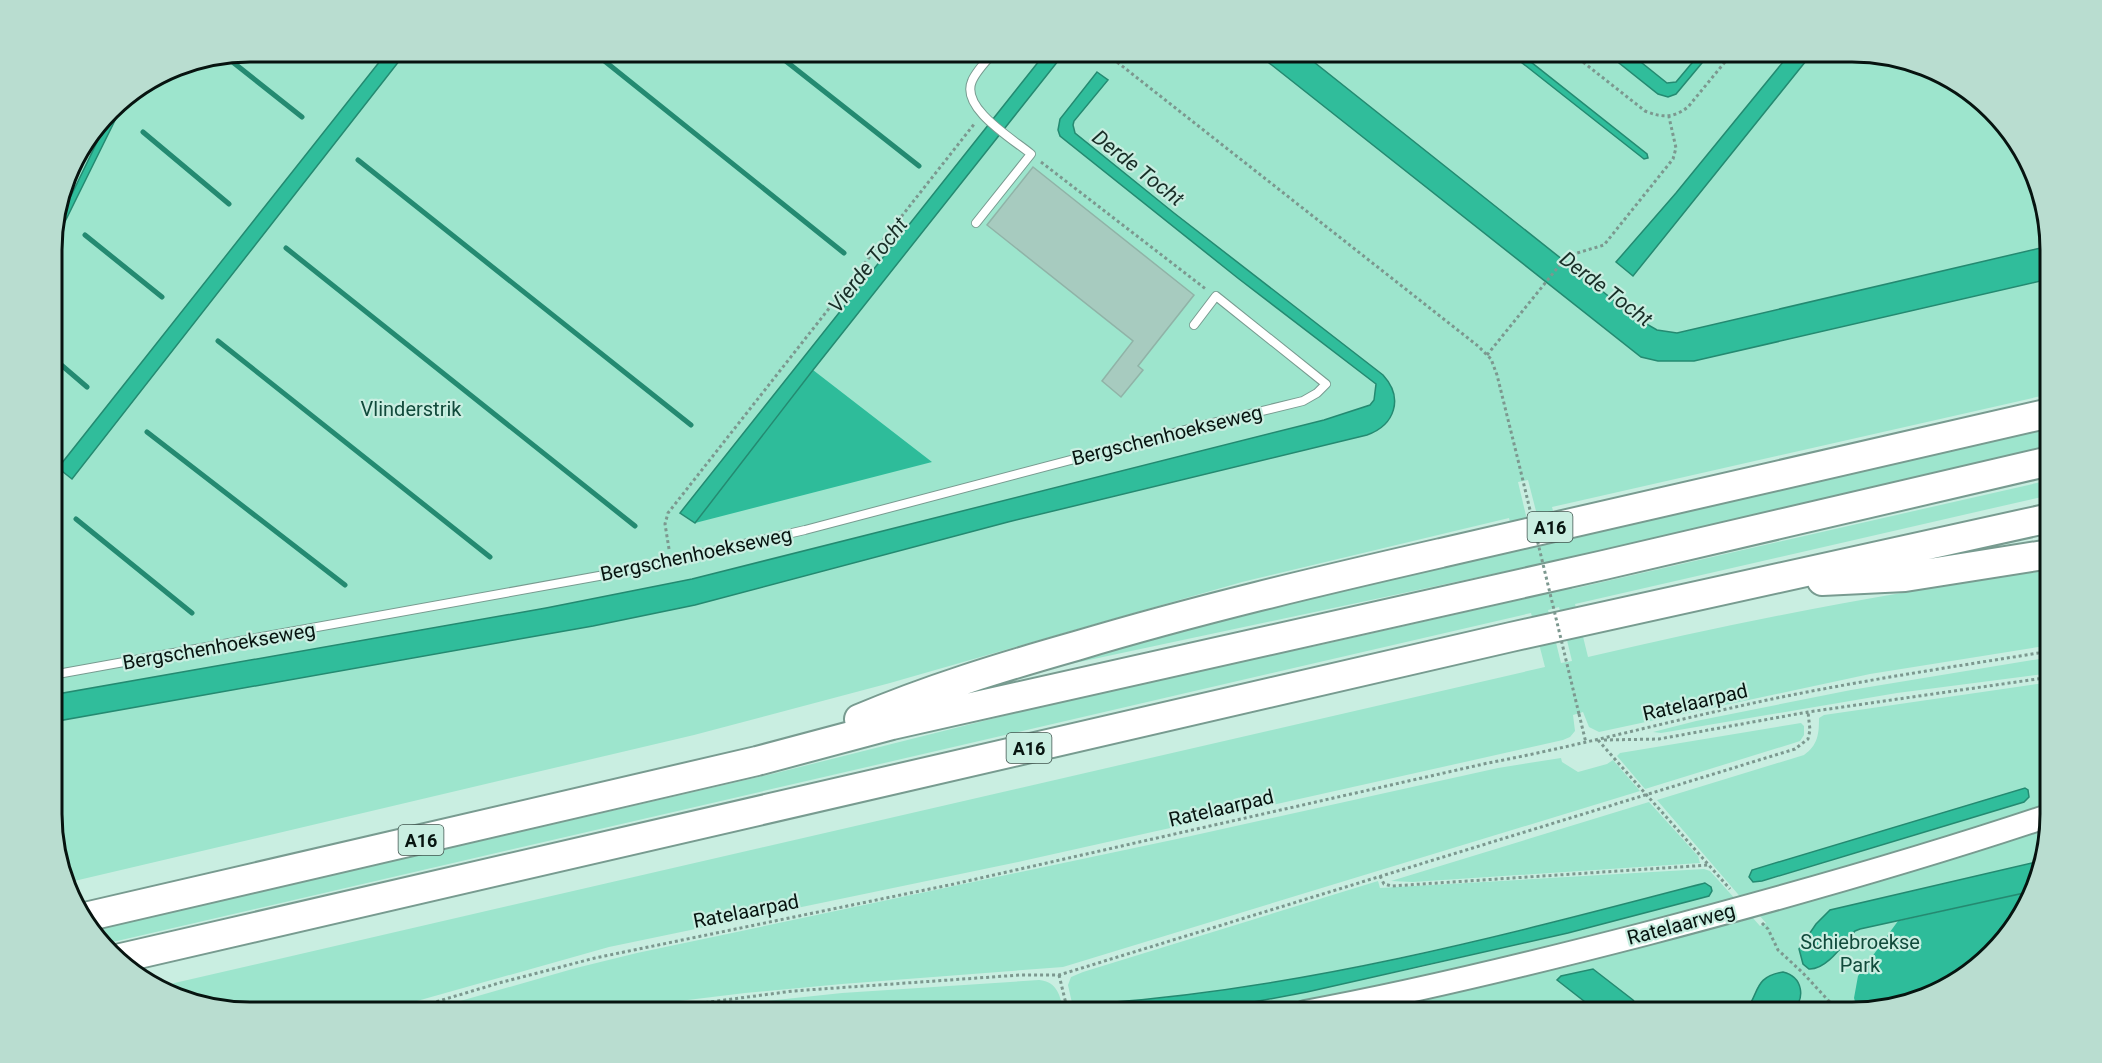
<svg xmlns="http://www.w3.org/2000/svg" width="2102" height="1063" font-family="Roboto,sans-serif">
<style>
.green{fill:#9de5cd;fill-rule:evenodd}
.forest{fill:#2ebc9a}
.water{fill:#30bd9b;stroke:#248a71;stroke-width:1.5}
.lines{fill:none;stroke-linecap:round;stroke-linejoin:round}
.stream{stroke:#248a71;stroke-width:5}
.building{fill:#a7cbbf;stroke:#90b3a7;stroke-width:1.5}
.lane-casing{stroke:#789b90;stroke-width:10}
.secondary-casing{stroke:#789b90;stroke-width:26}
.highway-casing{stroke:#789b90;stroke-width:32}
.path{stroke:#7c988f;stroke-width:3;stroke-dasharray:3 3;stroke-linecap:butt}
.lane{stroke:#fff;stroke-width:8}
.secondary{stroke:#fff;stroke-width:22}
.highway{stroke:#fff;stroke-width:28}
.path-bridge{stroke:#7c988f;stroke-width:3;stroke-dasharray:3 3;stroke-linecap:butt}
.labels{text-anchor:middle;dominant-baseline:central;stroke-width:4.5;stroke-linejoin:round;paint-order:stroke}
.shield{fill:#c9eee1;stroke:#41554f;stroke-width:1.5}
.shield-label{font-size:18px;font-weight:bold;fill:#071410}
.park-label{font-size:20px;fill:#114a3b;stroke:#c9eee1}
.street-label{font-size:20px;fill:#071410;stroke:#c9eee1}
.water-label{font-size:21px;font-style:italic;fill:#182e27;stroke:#c9eee1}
.rim{fill:none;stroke:#071410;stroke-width:3}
</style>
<rect width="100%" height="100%" fill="#c9eee1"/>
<!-- green -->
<path class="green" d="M250,51h1602l88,20 70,58 39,95 1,170 -498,113 8,31 490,-112v21l-485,112 7,30 478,-109v15l-475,109 13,53c153,-36 307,-66 462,-87l1,75 -181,29 -271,58 -10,-5 -6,-15 -10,3 2,16 -5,6 -7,3 -545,122 -409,85 -231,65h-128l-88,-20 -5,-5 1388,-320 -14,-54 -1427,331 -13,-13 685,-158 355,-89 185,-38 212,-48 -7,-30 -550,117 128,-41 95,-16 91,-24 232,-55 -8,-31 -267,64 -352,101 -196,52 -624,147 -17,-42 -2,-604 21,-75 46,-61 56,-34zM1528,480l16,62 -11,3 -15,-63zM1559,607l13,54 -11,2 -13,-53z
M2051,657v16l-154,20 -236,40 -8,-1 43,-11 155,-31z
M2051,682v124l-308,94 -86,-100 147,-45c14,-10 15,-21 15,-37l5,-3z
M1801,723l3,3v9l-4,6 -6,2 -149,46 -28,-33 3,-3z
M1561,758l1,4 16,10 29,-8 6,-4 27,31 -577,176 -221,17 -97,9 -156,19h-167l154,-44 61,-15 554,-117 307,-68z
M1649,802l49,54 2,7 -287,19 -22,-1z
M2048,825l-17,76 -69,78 -97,33h-512l392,-94 7,-1 8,9 6,-3 -7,-8 3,-3z
M1704,869l6,2 27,30 -91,24 -312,73 -77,14h-91l82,-9 174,-36 234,-57 56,-19 -4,-7 -228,56 -147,32 -75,14 -76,10 -80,7 -6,2 -1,7h-21l-6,-27 3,-8 12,-5 295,-91 2,7z
M1039,980c19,2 21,16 25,32h-9l-1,-5 -4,-3 -128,8h-257l177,-19z"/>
<!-- forest -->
<path class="forest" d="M813,370l119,92 -237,61z
M2033,891l-2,10 -69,78 -97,33h-7l-4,-14 4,-22 40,-55z"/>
<!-- water -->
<path class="water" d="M388,51h19l-335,428 -14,-11z
M1047,51h19l-253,319 -118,153 -15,-10z
M1254,51h46l336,267 21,12 20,3 372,-87v33l-355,82h-36l-17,-4z
M1507,51h10l130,103 1,4 -4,1z
M1604,51h23l40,32 9,-1 26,-31h10l-36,43 -8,3 -10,-3z
M1792,51h22l-181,225 -17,-14 60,-69z
M1097,72l11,8 -34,41 -1,4 2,8 99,80 209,162c21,23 12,50 -16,60l-359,87 -313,83 -102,21 -541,96v-27l494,-87 146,-29 632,-159 46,-15 4,-5 2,-16 -137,-105 -179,-143 -2,-6 2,-11z
M128,94l-77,156 1,-15 64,-132z
M2025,788l3,2 1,7 -5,5 -262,79 -9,1 -4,-5 3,-7z
M2040,861l-7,30 -173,38 -5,2c-11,12 -28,39 -46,38l-6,-5 -4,-15 17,-25 14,-14z
M1705,883l6,4 1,4 -3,5 -141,37 -261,59 -59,11 -82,9h-71l1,-7 6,-2c205,-15 404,-68 603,-120z
M1593,969l40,31 9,12h-44l-41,-32 4,-4z
M1783,972c20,5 23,26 9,40h-47c15,-19 8,-35 38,-40z
M1050,1004l4,3 1,5h-133z"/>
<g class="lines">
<!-- stream -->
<path class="stream" d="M592,51l252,202
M773,51l146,115
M225,56l77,61
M143,132l86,72
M358,160l333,265
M85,235l77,62
M286,248l349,278
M218,341l272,216
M52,357l35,30
M147,432l198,153
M76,519l116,94"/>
</g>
<!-- building -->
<path class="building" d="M1033,167l161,128 -56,71 5,4 -22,27 -19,-16 31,-40 -146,-116z"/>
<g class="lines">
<!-- lane casing -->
<g class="lane-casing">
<path id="lane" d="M976,223l55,-69c-18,-15 -71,-46 -59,-73 4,-10 15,-21 23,-30
M52,675l569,-103 184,-42 395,-104 103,-25 14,-8 9,-9 -110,-88 -22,29"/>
</g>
<!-- secondary casing -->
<g class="secondary-casing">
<path id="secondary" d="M1305,1012c115,-21 228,-49 340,-78 137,-36 272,-74 406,-119"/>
</g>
<!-- highway casing -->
<g class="highway-casing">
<path id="highway" d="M1822,581l83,-4 145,-23
M859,719c71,-30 143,-52 217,-73 120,-36 243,-65 365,-93 203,-47 406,-94 609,-140
M85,917l672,-156 135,-36 712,-160 446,-104
M121,958l1390,-321 539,-119"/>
</g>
<!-- path -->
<path class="path" d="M1103,51l375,295 13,13 6,16 21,85
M1569,51l76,60c17,7 29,7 43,-4l46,-56
M1041,162l166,128
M1487,355l80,-99 37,-11 69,-86 3,-11 -7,-31
M669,549l-4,-25 3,-11 307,-390
M1579,714l7,29
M1598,740l132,149
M1604,740l55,-1 149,-27 243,-35
M1380,876l4,8 8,2 317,-21
M1762,923l6,6 10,21 24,22 37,40
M1059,975l9,37
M402,1012l97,-29 96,-25 359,-74 534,-121c95,-18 189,-44 284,-64 92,-19 186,-33 279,-48
M634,1012l159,-21 227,-16h39l736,-226 13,-10 2,-9 -2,-18"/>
<!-- lane -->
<use href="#lane" class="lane"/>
<!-- secondary -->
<use href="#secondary" class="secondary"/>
<!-- highway -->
<use href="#highway" class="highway"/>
<!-- path-bridge -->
<path class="path-bridge" d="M1518,460l61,254"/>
</g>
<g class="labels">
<!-- shield labels -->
<g class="shield">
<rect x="1527.5" y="512" width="45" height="30" rx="4.5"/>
<rect x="1006.5" y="733" width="45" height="30" rx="4.5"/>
<rect x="398.5" y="825" width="45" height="30" rx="4.5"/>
</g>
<g class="shield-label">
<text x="1550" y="527">A16</text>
<text x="1029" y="748">A16</text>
<text x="421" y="840">A16</text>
</g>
<!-- park labels -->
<g class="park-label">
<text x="411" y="409">Vlinderstrik</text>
<text x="1860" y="942">Schiebroekse<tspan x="1860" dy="23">Park</tspan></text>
</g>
<!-- street labels -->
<g class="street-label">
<text transform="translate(1167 435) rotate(-14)">Bergschenhoekseweg</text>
<text transform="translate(696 554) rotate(-12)">Bergschenhoekseweg</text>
<text transform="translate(219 646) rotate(-10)">Bergschenhoekseweg</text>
<text transform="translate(1695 702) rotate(-13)">Ratelaarpad</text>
<text transform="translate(1221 808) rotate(-13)">Ratelaarpad</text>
<text transform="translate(746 911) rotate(-11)">Ratelaarpad</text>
<text transform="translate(1681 924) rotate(-15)">Ratelaarweg</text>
</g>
<!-- water labels -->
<g class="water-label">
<text transform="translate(1138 168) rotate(38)">Derde Tocht</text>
<text transform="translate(868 265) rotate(-52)">Vierde Tocht</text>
<text transform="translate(1606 289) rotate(37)">Derde Tocht</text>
</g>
</g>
<!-- crop -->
<path d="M0 0H2102V1063H0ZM250 62H1852A188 188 0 0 1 2040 250V814A188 188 0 0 1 1852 1002H250A188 188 0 0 1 62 814V250A188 188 0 0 1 250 62Z" fill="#b9ddd0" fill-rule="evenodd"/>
<path class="rim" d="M250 62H1852A188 188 0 0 1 2040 250V814A188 188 0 0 1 1852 1002H250A188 188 0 0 1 62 814V250A188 188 0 0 1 250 62Z"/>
</svg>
